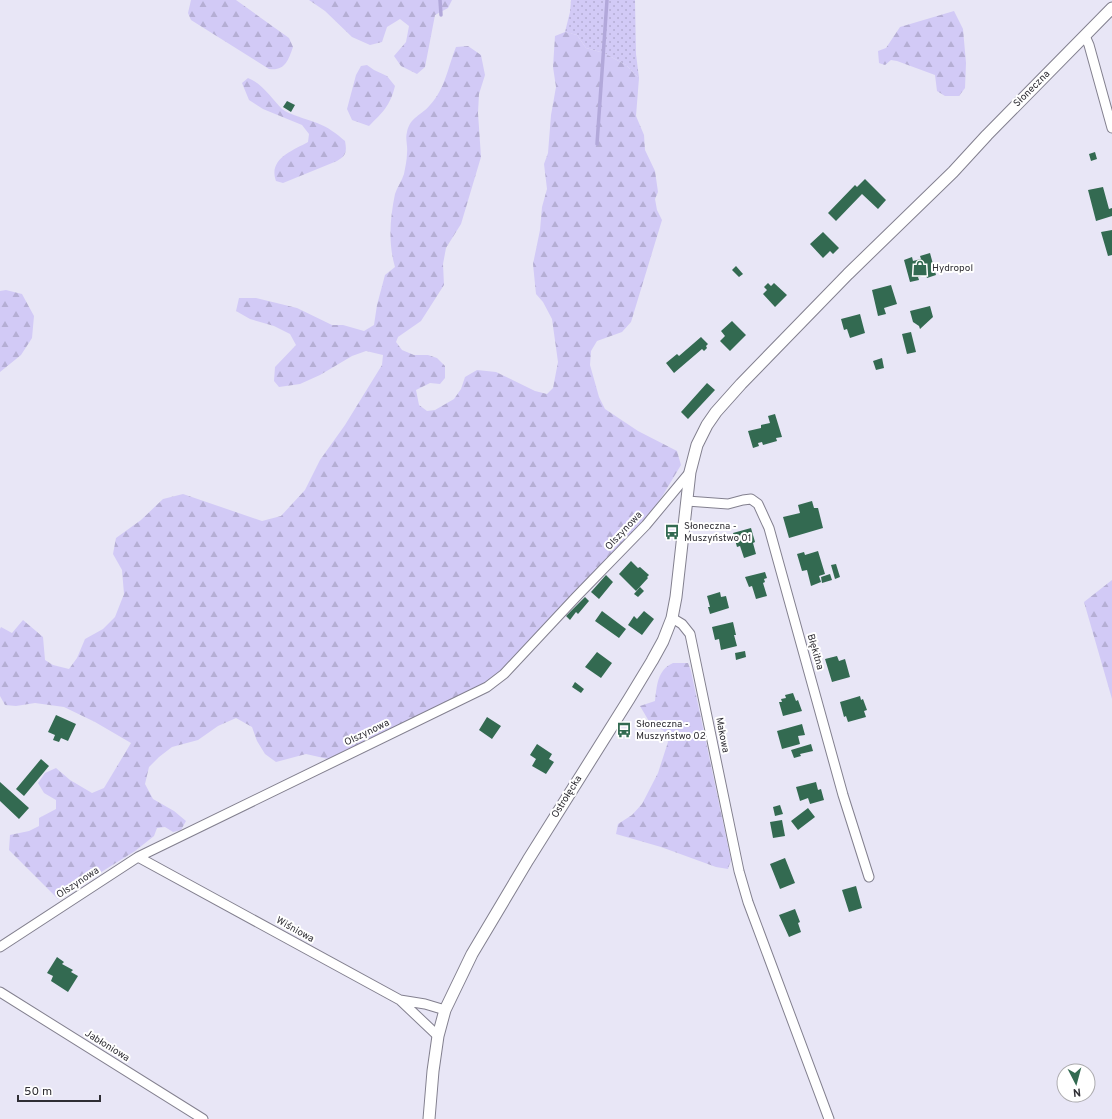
<svg xmlns="http://www.w3.org/2000/svg" width="1112" height="1119" font-family="Overpass,sans-serif">
<style>
.grass{fill:url(#grass-dots)}
.forest{fill:url(#forest-firs)}
.lines{fill:none;stroke-linecap:round;stroke-linejoin:round}
.stream{stroke:#b2a8da;stroke-width:3.5}
.building{fill:#336a51}
.minor-casing{stroke:#83808f;stroke-width:11}
.tertiary-casing{stroke:#83808f;stroke-width:13}
.minor{stroke:#fff;stroke-width:9}
.tertiary{stroke:#fff;stroke-width:11}
.labels{text-anchor:middle;dominant-baseline:central;stroke-width:4;stroke-linejoin:round;paint-order:stroke}
.street-label{font-size:10px;fill:#2f2e34;stroke:#fff}
.poi-label{font-size:10px;fill:#2f2e34;stroke:#fff;text-anchor:start}
</style>
<defs>
<pattern id="grass-dots" width="8" height="8" patternUnits="userSpaceOnUse"><rect width="8" height="8" fill="#d2caf6"/><path d="M2 2h.1M6 6h.1" fill="none" stroke="#b5aed4" stroke-width="1.8" stroke-linecap="round"/></pattern>
<pattern id="forest-firs" width="22" height="20" patternUnits="userSpaceOnUse"><rect width="22" height="20" fill="#d2caf6"/><path d="M5 1l3.5 6h-7zM16 11l3.5 6h-7z" fill="#b5aed4"/></pattern>
</defs>
<rect width="100%" height="100%" fill="#e8e6f6"/>
<!-- grass -->
<path class="grass" d="M571,0h64l1,54 3,24 -13,-13 -22,-12 -18,-5 -9,-13 -12,-3 5,-20z"/>
<!-- forest -->
<path class="forest" d="M191,0h45l53,38 4,9c-5,14 -8,24 -24,22l-78,-49 -3,-7z
M309,0h143l-4,8 -13,7 -10,52 -8,7 -16,-8 -7,-10 12,-14 3,-16 -9,-7 -13,8 -5,15 -12,3 -18,-8 -27,-26z
M954,11l9,18 3,34 -1,25 -6,8h-14l-8,-5 -2,-16 -38,-14 -6,-1 -6,5 -6,-2 -1,-12 8,-3 14,-21z
M565,32l12,3 9,13 18,5 22,12 13,13 -3,38 8,19 1,15 10,21 3,21 -3,7 2,11 5,10 -31,102 -9,10 -25,9 -6,10 -1,14 9,32 6,12 33,22 39,20 4,14 -18,30 -20,29 -71,70 -70,77 -16,12 -142,71 -16,5 -22,-5 -30,8 -11,-8 -8,-13 -5,-14 -16,-9 -18,8 -20,14 -26,7 -13,10 -10,10 -4,17 8,15 21,12 12,10 -5,9 -8,2 -8,-5 -8,1 -3,8 -19,15 -77,48 -49,-49 1,-15 19,-4 10,-5v-8l17,-9v-9l-12,-7 -6,-10 7,-10 11,-5 14,12 22,13 12,-5 27,-45 -36,-21 -31,-15 -29,-4 -19,3 -11,-1 -5,-9v-67l1,-2 11,6 11,-13 20,17 2,23 8,5 16,4 8,-11 8,-19 18,-10 12,-12 9,-23 -2,-24 -9,-16 3,-16 25,-18 22,-21 20,-5 79,27 19,-5 24,-26 15,-30 25,-35 37,-60 1,-10 -17,-4 -14,5 -32,19 -20,9 -21,3 -5,-6 1,-14 21,-22 -6,-11 -16,-8 -24,-7 -14,-8 3,-13h17l41,10 35,17h11l21,6 10,-6 3,-20 8,-30 10,-8c-7,-24 -5,-49 0,-73 2,-7 7,-13 9,-20 1,-6 3,-14 3,-21 1,-7 -2,-14 0,-21 3,-15 15,-17 23,-27 15,-16 18,-38 26,-58l12,-1 13,9 4,20 -6,19 -1,19 3,44 -20,67 -15,24 -3,16 1,21 -23,36 -23,16 -2,5 6,8 12,5h14l9,3 8,8v12l-5,6 -10,-1 -14,7 3,15 8,6 8,-1 19,-11 7,-10 4,-12 12,-7 19,2 39,19 12,3 6,-6 5,-26 -6,-43 -9,-17 -7,-8 -3,-30 7,-34 2,-23 5,-18 -3,-25 4,-11 3,-38 5,-28 -3,-20 2,-31z
M367,65l7,5 13,6 8,10c-5,20 -12,26 -26,40l-17,-6 -5,-11 9,-34 5,-9z
M248,78c15,6 23,20 34,31 8,6 25,10 35,14 11,4 20,11 28,18 2,11 1,15 -8,20l-54,22 -7,-2c-8,-22 16,-30 32,-39l1,-8 -7,-9 -39,-16 -14,-9 -7,-17z
M6,290l16,4 12,22 -2,22 -11,17 -21,17v-81z
M1112,580v119l-28,-97z
M673,663h15l3,8 40,189 -3,9 -12,-2 -55,-20 -45,-13 2,-10 14,-9 10,-11 16,-31 10,-31 -4,-11 -14,-8 -10,-17 15,-5c2,-15 2,-31 18,-38z"/>
<g class="lines">
<!-- stream -->
<path class="stream" d="M440,0l1,15
M597,144l10,-144"/>
</g>
<!-- building -->
<path class="building" d="M287,101l8,4 -4,7 -8,-5z
M1095,152l2,7 -6,2 -2,-7z
M865,179l21,21 -8,9 -16,-15 -26,27 -8,-8 27,-28 2,2z
M1103,187l6,22 3,-1v8l-16,5 -8,-31z
M1112,230v25l-4,1 -7,-24z
M823,232l16,16 -6,6 -3,-3 -7,7 -13,-14z
M930,253l6,22 -9,3 -1,-3 -8,2 1,3 -9,2 -6,-22 8,-3 1,4 8,-2 -1,-3z
M736,266l7,8 -4,3 -7,-7z
M768,283l3,3 3,-3 13,12 -12,12 -12,-13 4,-4 -3,-3z
M891,285l6,19 -13,4 2,6 -8,2 -6,-26z
M930,306l3,11 -13,12 -1,-3 -6,-4 -3,-11z
M860,314l5,19 -15,5 -3,-9 -3,1 -3,-11z
M732,321l14,14 -16,16 -10,-10 5,-5 -4,-5z
M911,332l5,20 -9,2 -5,-20z
M701,337l7,7 -2,2 1,2 -3,3 -2,-2 -28,24 -8,-10 11,-9 2,2z
M882,358l2,10 -8,2 -3,-9z
M707,383l8,7 -27,29 -7,-7z
M775,414l7,23 -6,1 1,3 -14,4 -1,-3 -4,1 1,3 -6,2 -5,-17 13,-3v-3l9,-2 -2,-7z
M812,501l2,7h4l5,20 -34,10 -6,-21 17,-4 -2,-8z
M751,528l4,14 -2,1 3,11 -12,4 -4,-12 -3,1 -4,-14z
M818,551l7,23 -6,2 2,6 -10,4 -4,-16 -5,1 -5,-17 7,-2 1,3z
M631,561l7,7 2,-1 9,8 -2,2 1,1 -12,13 -17,-17z
M836,564l4,13 -5,2 -4,-14z
M765,572l2,6 -3,1 1,3 -2,1 4,13 -11,3 -4,-13 -3,1 -4,-10z
M830,574l2,6 -10,3 -1,-6z
M606,575l7,7 -14,17 -8,-7z
M640,587l4,4 -6,6 -4,-3z
M720,592l1,5 5,-1 3,12 -19,6 -2,-7h2l-3,-11z
M585,597l4,4 -11,13 -2,-2 -6,8 -4,-4z
M602,611l24,18 -7,9 -24,-17z
M644,611l10,8 -12,16 -14,-10 6,-9 3,3z
M733,622l3,13h-2l3,11 -16,4 -2,-11 -4,1 -3,-13z
M745,651l1,6 -10,3 -1,-7z
M597,652l15,11 -11,15 -16,-11z
M837,656l2,5 6,-2 5,18 -18,5 -7,-23z
M575,682l9,7 -3,4 -9,-6z
M793,693l3,8 2,-1 4,11 -19,5 -4,-14h3l-1,-3 5,-1 -1,-3z
M860,696l1,4 2,-1 4,11 -3,1 2,6 -18,5 -2,-6 -2,1 -4,-15z
M56,715l20,9 -8,17 -7,-3 -2,4 -6,-2 2,-5 -7,-3z
M487,717l14,9 -9,13 -13,-9z
M802,724l3,11 -7,1 2,8 -18,5 -5,-18z
M537,744l15,10 -3,5 5,3 -8,12 -14,-8 4,-7 -6,-4z
M811,744l2,7 -13,3 1,2 -7,2 -3,-8z
M41,759l8,7 -25,30 -8,-7z
M0,782l29,26 -10,11 -19,-18z
M816,782l2,8 3,-1 3,11 -14,4 -2,-6 -8,3 -4,-14z
M780,805l3,9 -8,2 -2,-9z
M808,808l7,9 -17,13 -7,-9z
M782,820l3,16 -12,2 -3,-16z
M785,858l10,25 -15,6 -10,-25z
M856,886l6,22 -13,4 -7,-22z
M795,909l5,13 -2,1 3,9 -12,5 -10,-22z
M57,957l7,5 -2,2 11,6 -2,2 7,4 -10,16 -17,-11 2,-5 -6,-3z"/>
<g class="lines">
<!-- minor casing -->
<g class="minor-casing">
<path id="minor" d="M1085,36l4,9 23,83
M687,501l41,3 15,-4 8,-1 7,5 11,24 74,267 26,82
M672,618l10,6 8,10 49,237 9,31 81,217
M138,857l262,143 25,4 20,6
M0,947l138,-90 349,-170 17,-13 72,-77 70,-72 44,-53
M0,992l203,127
M400,1000l38,36"/>
</g>
<!-- tertiary casing -->
<g class="tertiary-casing">
<path id="tertiary" d="M429,1119l4,-48 5,-35 7,-26 27,-56 56,-94 101,-161 23,-38 11,-20 9,-23 4,-21 14,-125 7,-27 10,-20 9,-13 25,-28 107,-110 105,-102 34,-37 125,-127"/>
</g>
<!-- minor -->
<use href="#minor" class="minor"/>
<!-- tertiary -->
<use href="#tertiary" class="tertiary"/>
</g>
<!-- icons -->
<defs>
<g id="shop-bare" transform="scale(1.2)"><path d="M-5-2.5h2.3a2.7 3.5 0 0 1 5.4 0H5L5.5 6h-11ZM-1.5-2.5h3a1.5 2.3 0 0 0-3 0Z" fill="#326a51" stroke="#fff" stroke-width="2.5" paint-order="stroke"/></g>
<g id="bus-bare" transform="scale(1.2)"><path d="M-5-6H5V4H4V6H2V4H-2V6H-4V4H-5ZM-3.5-4V0h7V-4ZM-3.5 1.2v1.5H-2V1.2ZM2 1.2v1.5H3.5V1.2Z" fill="#326a51" stroke="#fff" stroke-width="2.5" paint-order="stroke"/></g>
</defs>
<g fill-rule="evenodd">
<use href="#shop-bare" x="920" y="268"/>
<use href="#bus-bare" x="672" y="532"/>
<use href="#bus-bare" x="624" y="730"/>
</g>
<g class="labels">
<!-- street labels -->
<g class="street-label">
<text transform="translate(1032 89) rotate(-45)">Słoneczna</text>
<text transform="translate(624 531) rotate(-47)">Olszynowa</text>
<text transform="translate(815 652) rotate(74)">Błękitna</text>
<text transform="translate(367 733) rotate(-26)">Olszynowa</text>
<text transform="translate(722 735) rotate(79)">Makowa</text>
<text transform="translate(567 797) rotate(-58)">Ostrołęcka</text>
<text transform="translate(78 883) rotate(-33)">Olszynowa</text>
<text transform="translate(295 930) rotate(29)">Wiśniowa</text>
<text transform="translate(107 1046) rotate(32)">Jabłoniowa</text>
</g>
<!-- poi labels -->
<g class="poi-label">
<text x="932" y="268">Hydropol</text>
<text x="684" y="526">Słoneczna -<tspan x="684" dy="12">Muszyństwo 01</tspan></text>
<text x="636" y="724">Słoneczna -<tspan x="636" dy="12">Muszyństwo 02</tspan></text>
</g>
</g>
<!-- north arrow -->
<g transform="translate(1076 1083) rotate(174)"><circle r="19" fill="#ffffff" stroke="#acabae"/>
<path d="M0-3L7 15L0 10L-7 15Z" fill="#326a51"/>
<text y="-6" font-size="11" font-weight="bold" text-anchor="middle" fill="#2f2e34">N</text>
</g>
<!-- scale -->
<path d="M18 1095v6h82v-6" fill="none" stroke="#2f2e34" stroke-width="2"/>
<text x="24" y="1095" font-size="12" fill="#2f2e34" stroke="#ffffff" stroke-width="3" paint-order="stroke">50 m</text>
</svg>
